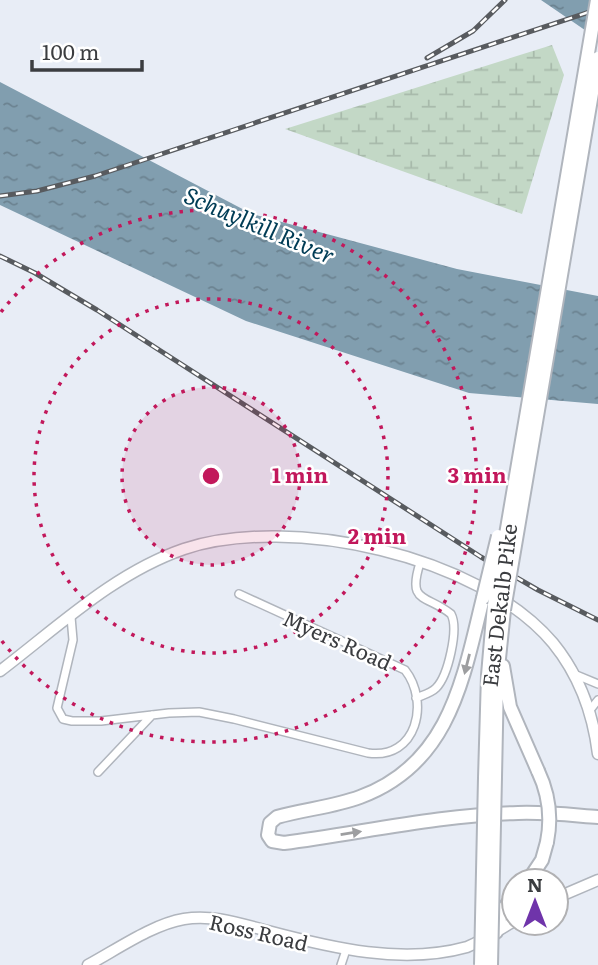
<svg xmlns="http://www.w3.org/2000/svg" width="598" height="965" font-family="Literata,serif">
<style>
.wetland{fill:url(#wetland-marsh)}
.water{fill:url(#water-ripples)}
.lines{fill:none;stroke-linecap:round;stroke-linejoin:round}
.street-casing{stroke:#b0b5bd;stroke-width:10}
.secondary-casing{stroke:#b0b5bd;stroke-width:13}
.highway-casing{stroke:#b0b5bd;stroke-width:16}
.street{stroke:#fff;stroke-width:7}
.secondary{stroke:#fff;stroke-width:10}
.highway{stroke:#fff;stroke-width:12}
.rail-casing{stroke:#585b5f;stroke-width:5}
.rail{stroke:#fff;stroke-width:2.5;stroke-dasharray:8;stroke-linecap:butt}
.highway-bridge-casing{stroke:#b0b5bd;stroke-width:16;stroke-linecap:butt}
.highway-bridge{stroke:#fff;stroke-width:12}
.oneway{fill:#9d9ea0}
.ring{fill:none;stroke:#c2185b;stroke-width:3.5;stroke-dasharray:3.5 7}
.labels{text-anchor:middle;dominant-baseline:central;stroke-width:5;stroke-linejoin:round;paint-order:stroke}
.street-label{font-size:21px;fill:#3b3d40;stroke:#fff}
.water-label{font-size:23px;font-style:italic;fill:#003c55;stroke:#fff}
.centre{fill:#c2185b;stroke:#fff;stroke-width:3.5}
.ring-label{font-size:21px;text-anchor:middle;font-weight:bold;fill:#c2185b;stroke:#fff;stroke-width:5;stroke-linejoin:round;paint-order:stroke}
</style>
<defs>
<pattern id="wetland-marsh" width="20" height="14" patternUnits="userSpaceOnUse" patternTransform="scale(1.75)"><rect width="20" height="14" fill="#c3d8c6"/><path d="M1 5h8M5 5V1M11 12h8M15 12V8" fill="none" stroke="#a8baab"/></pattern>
<pattern id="water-ripples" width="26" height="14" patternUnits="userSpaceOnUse" patternTransform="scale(1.75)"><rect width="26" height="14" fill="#819eaf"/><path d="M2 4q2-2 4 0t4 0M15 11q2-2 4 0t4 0" fill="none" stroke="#6b8290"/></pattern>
</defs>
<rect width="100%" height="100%" fill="#e8edf6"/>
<!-- wetland -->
<path class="wetland" d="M552,45l12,30 -42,139 -237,-85z"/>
<!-- water -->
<path class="water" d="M541,0h57v39z
M0,82l252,132 205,55 141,27v108l-129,-11 -223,-72 -246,-116z"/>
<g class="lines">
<!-- street casing -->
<g class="street-casing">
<path id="street" d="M71,617l2,23 -16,68 6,11 9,2h29l68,-8 30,-1 35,7 134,34c49,7 62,-51 37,-83l-166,-76
M574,674l24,10
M416,698c7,-3 15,-5 20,-10 12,-12 23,-59 15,-74 -25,-20 -44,-10 -31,-51
M590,710l8,-10
M98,772l54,-57
M341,965l5,-15"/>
</g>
<!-- secondary casing -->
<g class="secondary-casing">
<path id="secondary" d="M0,671c58,-44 114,-98 184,-122 106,-35 295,6 369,94 26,32 40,70 45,111
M556,898l42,-18
M88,965c28,-15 65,-41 96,-46 29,-5 57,5 84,12 64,17 135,34 199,16 17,-7 32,-17 47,-26"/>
</g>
<!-- highway casing -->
<g class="highway-casing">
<path id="highway" d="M483,598c-20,81 -33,166 -123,199 -27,10 -55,12 -83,20l-7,6 -2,12 4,6 12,2c77,-10 155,-28 234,-30 27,-1 53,2 80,4
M503,666l7,41 28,64
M495,777l2,-99 7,-68
M485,778l3,-103 6,-70
M528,881l14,-21 5,-18
M496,932l6,-21 12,-16"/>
</g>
<!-- street -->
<use href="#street" class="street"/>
<!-- secondary -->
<use href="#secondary" class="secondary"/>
<!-- highway -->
<use href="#highway" class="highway"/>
<!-- rail casing -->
<g class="rail-casing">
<path id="rail" d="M427,58l46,-27 32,-31
M0,196l37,-5 58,-15 503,-167
M0,256l35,17 62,37 384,247 57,33 60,30"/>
</g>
<!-- rail -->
<use href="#rail" class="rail"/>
<!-- highway-bridge casing -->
<g class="highway-bridge-casing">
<path id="highway-bridge" d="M483,598l15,-62
M494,605l103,-605
M504,610l94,-552
M538,771c11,23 14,46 9,71
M481,965l4,-187
M491,965l4,-188"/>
</g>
<!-- highway-bridge -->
<use href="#highway-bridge" class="highway-bridge"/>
</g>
<!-- one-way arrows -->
<defs><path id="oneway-solid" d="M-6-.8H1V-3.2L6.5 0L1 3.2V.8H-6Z" transform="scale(1.75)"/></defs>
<g class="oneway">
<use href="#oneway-solid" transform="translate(467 664) rotate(104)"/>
<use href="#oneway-solid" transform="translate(351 833) rotate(-9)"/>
</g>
<!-- distance rings -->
<circle cx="211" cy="476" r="89" fill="#c2185b" fill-opacity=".12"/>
<g class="ring">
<circle cx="211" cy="476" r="89"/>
<circle cx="211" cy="476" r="177"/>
<path d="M1 312A266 266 0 1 1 1 640"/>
</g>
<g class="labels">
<!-- street labels -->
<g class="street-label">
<text transform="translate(498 605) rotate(-83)">East Dekalb Pike</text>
<text transform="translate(338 639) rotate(24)">Myers Road</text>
<text transform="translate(259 931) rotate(13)">Ross Road</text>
</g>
<!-- water labels -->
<g class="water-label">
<text transform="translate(260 224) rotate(23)">Schuylkill River</text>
</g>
</g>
<circle cx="211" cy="476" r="10" class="centre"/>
<g class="ring-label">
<text x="300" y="483">1 min</text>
<text x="477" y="483">3 min</text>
<text x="377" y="544">2 min</text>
</g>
<!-- north arrow -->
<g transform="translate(535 902)"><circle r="33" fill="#ffffff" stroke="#b1b1b3" stroke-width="2"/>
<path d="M0-5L12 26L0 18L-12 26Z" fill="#6f34aa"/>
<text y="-10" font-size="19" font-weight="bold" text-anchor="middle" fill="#3b3d40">N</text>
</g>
<!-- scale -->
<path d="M32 60v10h110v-10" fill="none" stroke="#3b3d40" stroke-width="3.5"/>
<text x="42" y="60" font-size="21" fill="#3b3d40" stroke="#ffffff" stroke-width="5" paint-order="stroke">100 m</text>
</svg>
